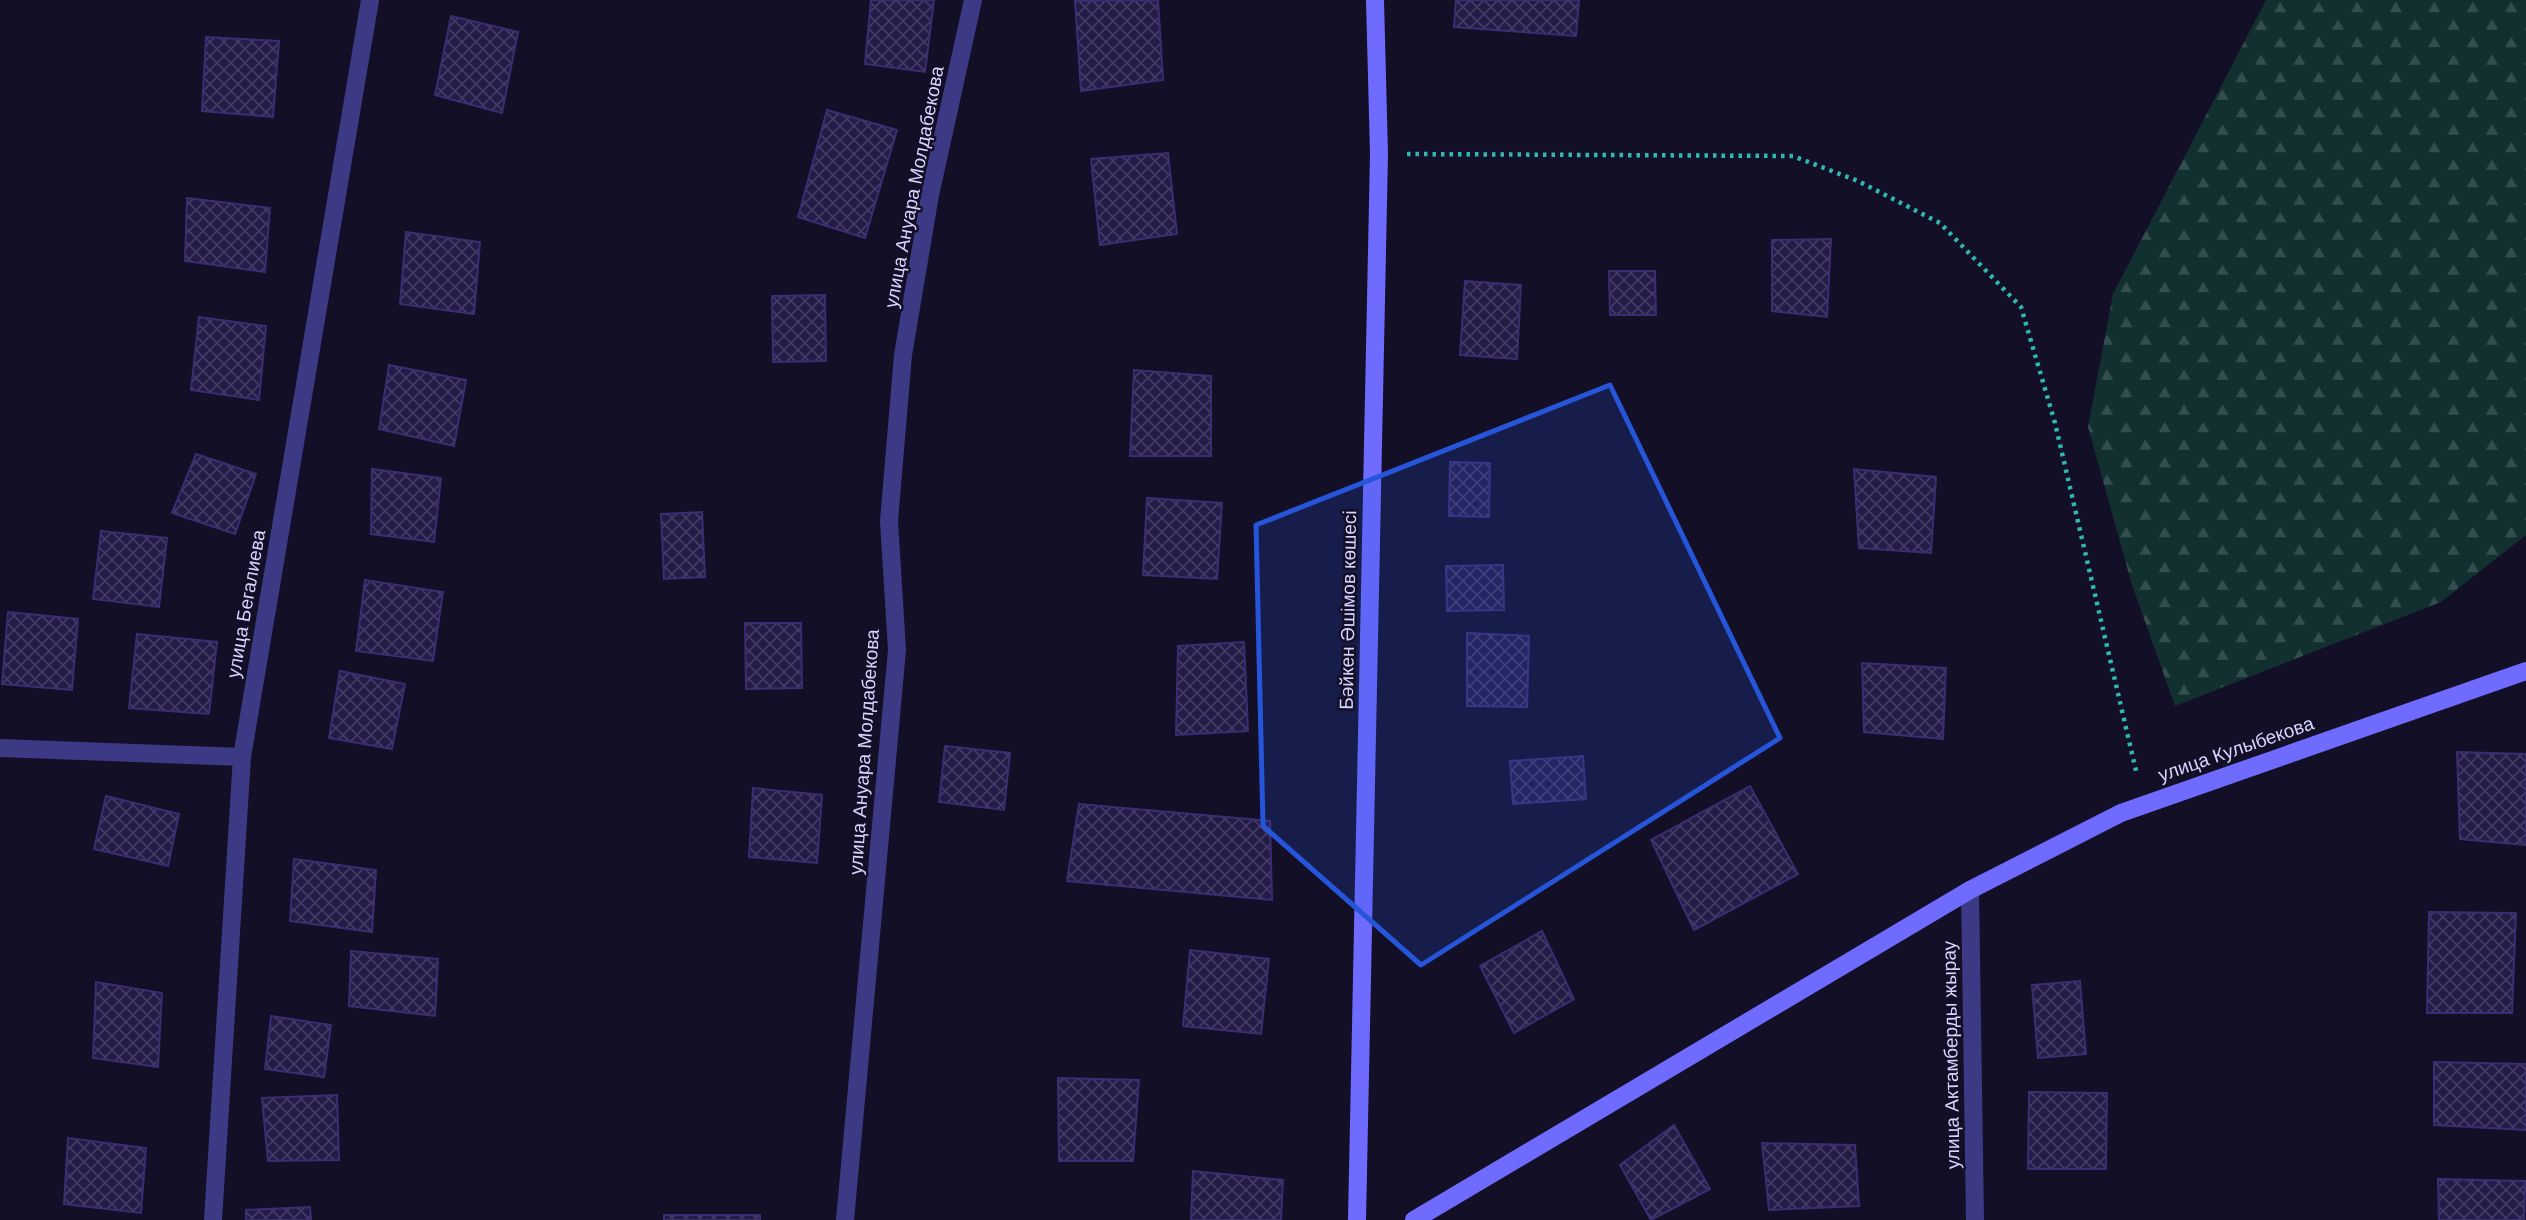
<svg xmlns="http://www.w3.org/2000/svg" width="2526" height="1220" font-family="'DM Sans',sans-serif">
<style>
.forest{fill:url(#forest-firs)}
.building{fill:url(#building-cross-hatch);stroke:#3b2d73;stroke-width:2}
.lines{fill:none;stroke-linecap:round;stroke-linejoin:round}
.path{stroke:#2fb8b0;stroke-width:4.5;stroke-dasharray:3.5 5;stroke-linecap:butt}
.street{stroke:#3d3a85;stroke-width:18}
.secondary{stroke:#6f6bff;stroke-width:18}
.marked{fill:#2655da;fill-opacity:0.2;stroke:#2655da;stroke-width:5;stroke-linejoin:round}
.labels{text-anchor:middle;dominant-baseline:central;stroke-width:5;stroke-linejoin:round;paint-order:stroke}
.street-label{font-size:19px;fill:#d9d4ff;stroke:#130f26}
</style>
<defs>
<pattern id="forest-firs" width="22" height="20" patternUnits="userSpaceOnUse" patternTransform="scale(1.75)"><rect width="22" height="20" fill="#12302f"/><path d="M5 1l3.5 6h-7zM16 11l3.5 6h-7z" fill="#344d4e"/></pattern>
<pattern id="building-cross-hatch" width="8" height="8" patternUnits="userSpaceOnUse" patternTransform="scale(1.75)"><rect width="8" height="8" fill="#241b47"/><path d="M0 0l8 8M0 8l8-8" fill="none" stroke="#433b63"/></pattern>
</defs>
<rect width="100%" height="100%" fill="#130f26"/>
<!-- forest -->
<path class="forest" d="M2266,0h260v535l-85,67 -266,104 -43,-121 -44,-158 25,-133z"/>
<!-- building -->
<path class="building" d="M871,0h63l-9,72 -60,-8z
M1158,0l5,80 -82,11 -6,-90z
M1456,0h123l-3,36 -122,-9z
M451,16l67,16 -16,81 -67,-18z
M206,37l73,4 -6,76 -71,-6z
M827,110l70,20 -32,108 -67,-21z
M1168,153l9,81 -77,11 -9,-86z
M187,198l83,10 -5,64 -80,-11z
M406,232l74,10 -6,72 -74,-10z
M1831,239l-4,78 -55,-6v-71z
M1609,271h46l1,44h-46z
M1465,281l56,4 -4,74 -57,-4z
M825,295l1,66 -53,1 -1,-66z
M199,317l67,9 -7,74 -68,-10z
M389,365l77,15 -12,66 -75,-17z
M1134,370l77,6v80h-81z
M196,454l60,20 -21,60 -63,-21z
M1450,462l40,1 -1,54 -40,-1z
M372,469l69,9 -7,64 -63,-8z
M1854,469l82,8 -5,76 -72,-5z
M1147,498l75,5 -5,76 -74,-4z
M702,512l3,65 -41,2 -3,-65z
M101,531l66,7 -8,69 -66,-8z
M1503,565l1,45 -57,1 -1,-45z
M365,580l78,12 -10,69 -77,-10z
M8,612l70,7 -6,71 -70,-6z
M745,623h56l1,65 -56,1z
M1467,633l62,3 -2,71 -60,-1z
M137,634l80,8 -8,72 -80,-6z
M1244,642l4,89 -72,4 2,-89z
M1862,663l84,5 -3,71 -79,-7z
M340,671l65,13 -13,65 -63,-11z
M945,746l65,7 -6,57 -65,-8z
M2457,752l69,2v91l-66,-6z
M1583,756l3,43 -73,5 -3,-43z
M1750,786l48,88 -104,56 -43,-90z
M753,788l69,7 -5,68 -68,-6z
M106,796l73,18 -11,52 -74,-17z
M1079,804l191,17 2,79 -205,-19z
M294,859l82,11 -4,62 -82,-11z
M2429,912l87,1 -4,100h-85z
M1542,931l32,68 -60,34 -34,-67z
M1190,950l79,9 -8,75 -78,-8z
M351,951l87,8 -3,57 -86,-10z
M2080,981l6,73 -48,4 -6,-73z
M96,982l66,11 -4,74 -65,-9z
M271,1016l60,9 -7,52 -59,-8z
M2434,1062l92,2v66l-92,-5z
M1058,1078l81,2 -6,81h-74z
M2029,1092l78,1 -1,76h-78z
M337,1095l2,65 -71,1 -6,-63z
M1674,1125l36,64 -59,31 -31,-55z
M68,1138l78,10 -5,65 -77,-9z
M1762,1143l93,2 4,61 -90,4z
M1193,1171l90,9 -2,40h-90z
M2438,1179l87,2 -1,39h-85z
M310,1207l1,13h-65v-10z
M664,1215h96v5h-96z"/>
<g class="lines">
<!-- path -->
<path class="path" d="M1407,154l386,2 65,25 82,42 81,84 34,116 82,352"/>
<!-- street -->
<path class="street" d="M0,748l242,9
M1970,890l5,330
M213,1220l29,-463 128,-757
M845,1220l52,-570 -8,-129 14,-166 27,-160 43,-195"/>
<!-- secondary -->
<path class="secondary" d="M1357,1220l22,-1066 -4,-154
M1414,1220l556,-330 151,-77 405,-142"/>
</g>
<!-- marked area -->
<path class="marked" d="M1610,385l170,353 -359,227 -158,-139 -7,-301z"/>
<g class="labels">
<!-- street labels -->
<g class="street-label">
<text transform="translate(914 187) rotate(-79)">улица Ануара Молдабекова</text>
<text transform="translate(246 604) rotate(-80)">улица Бегалиева</text>
<text transform="translate(1348 610) rotate(-89)">Бәйкен Әшімов көшесі</text>
<text transform="translate(2236 749) rotate(-19)">улица Кулыбекова</text>
<text transform="translate(864 752) rotate(-86)">улица Ануара Молдабекова</text>
<text transform="translate(1951 1055) rotate(-91)">улица Актамберды жырау</text>
</g>
</g>
</svg>
